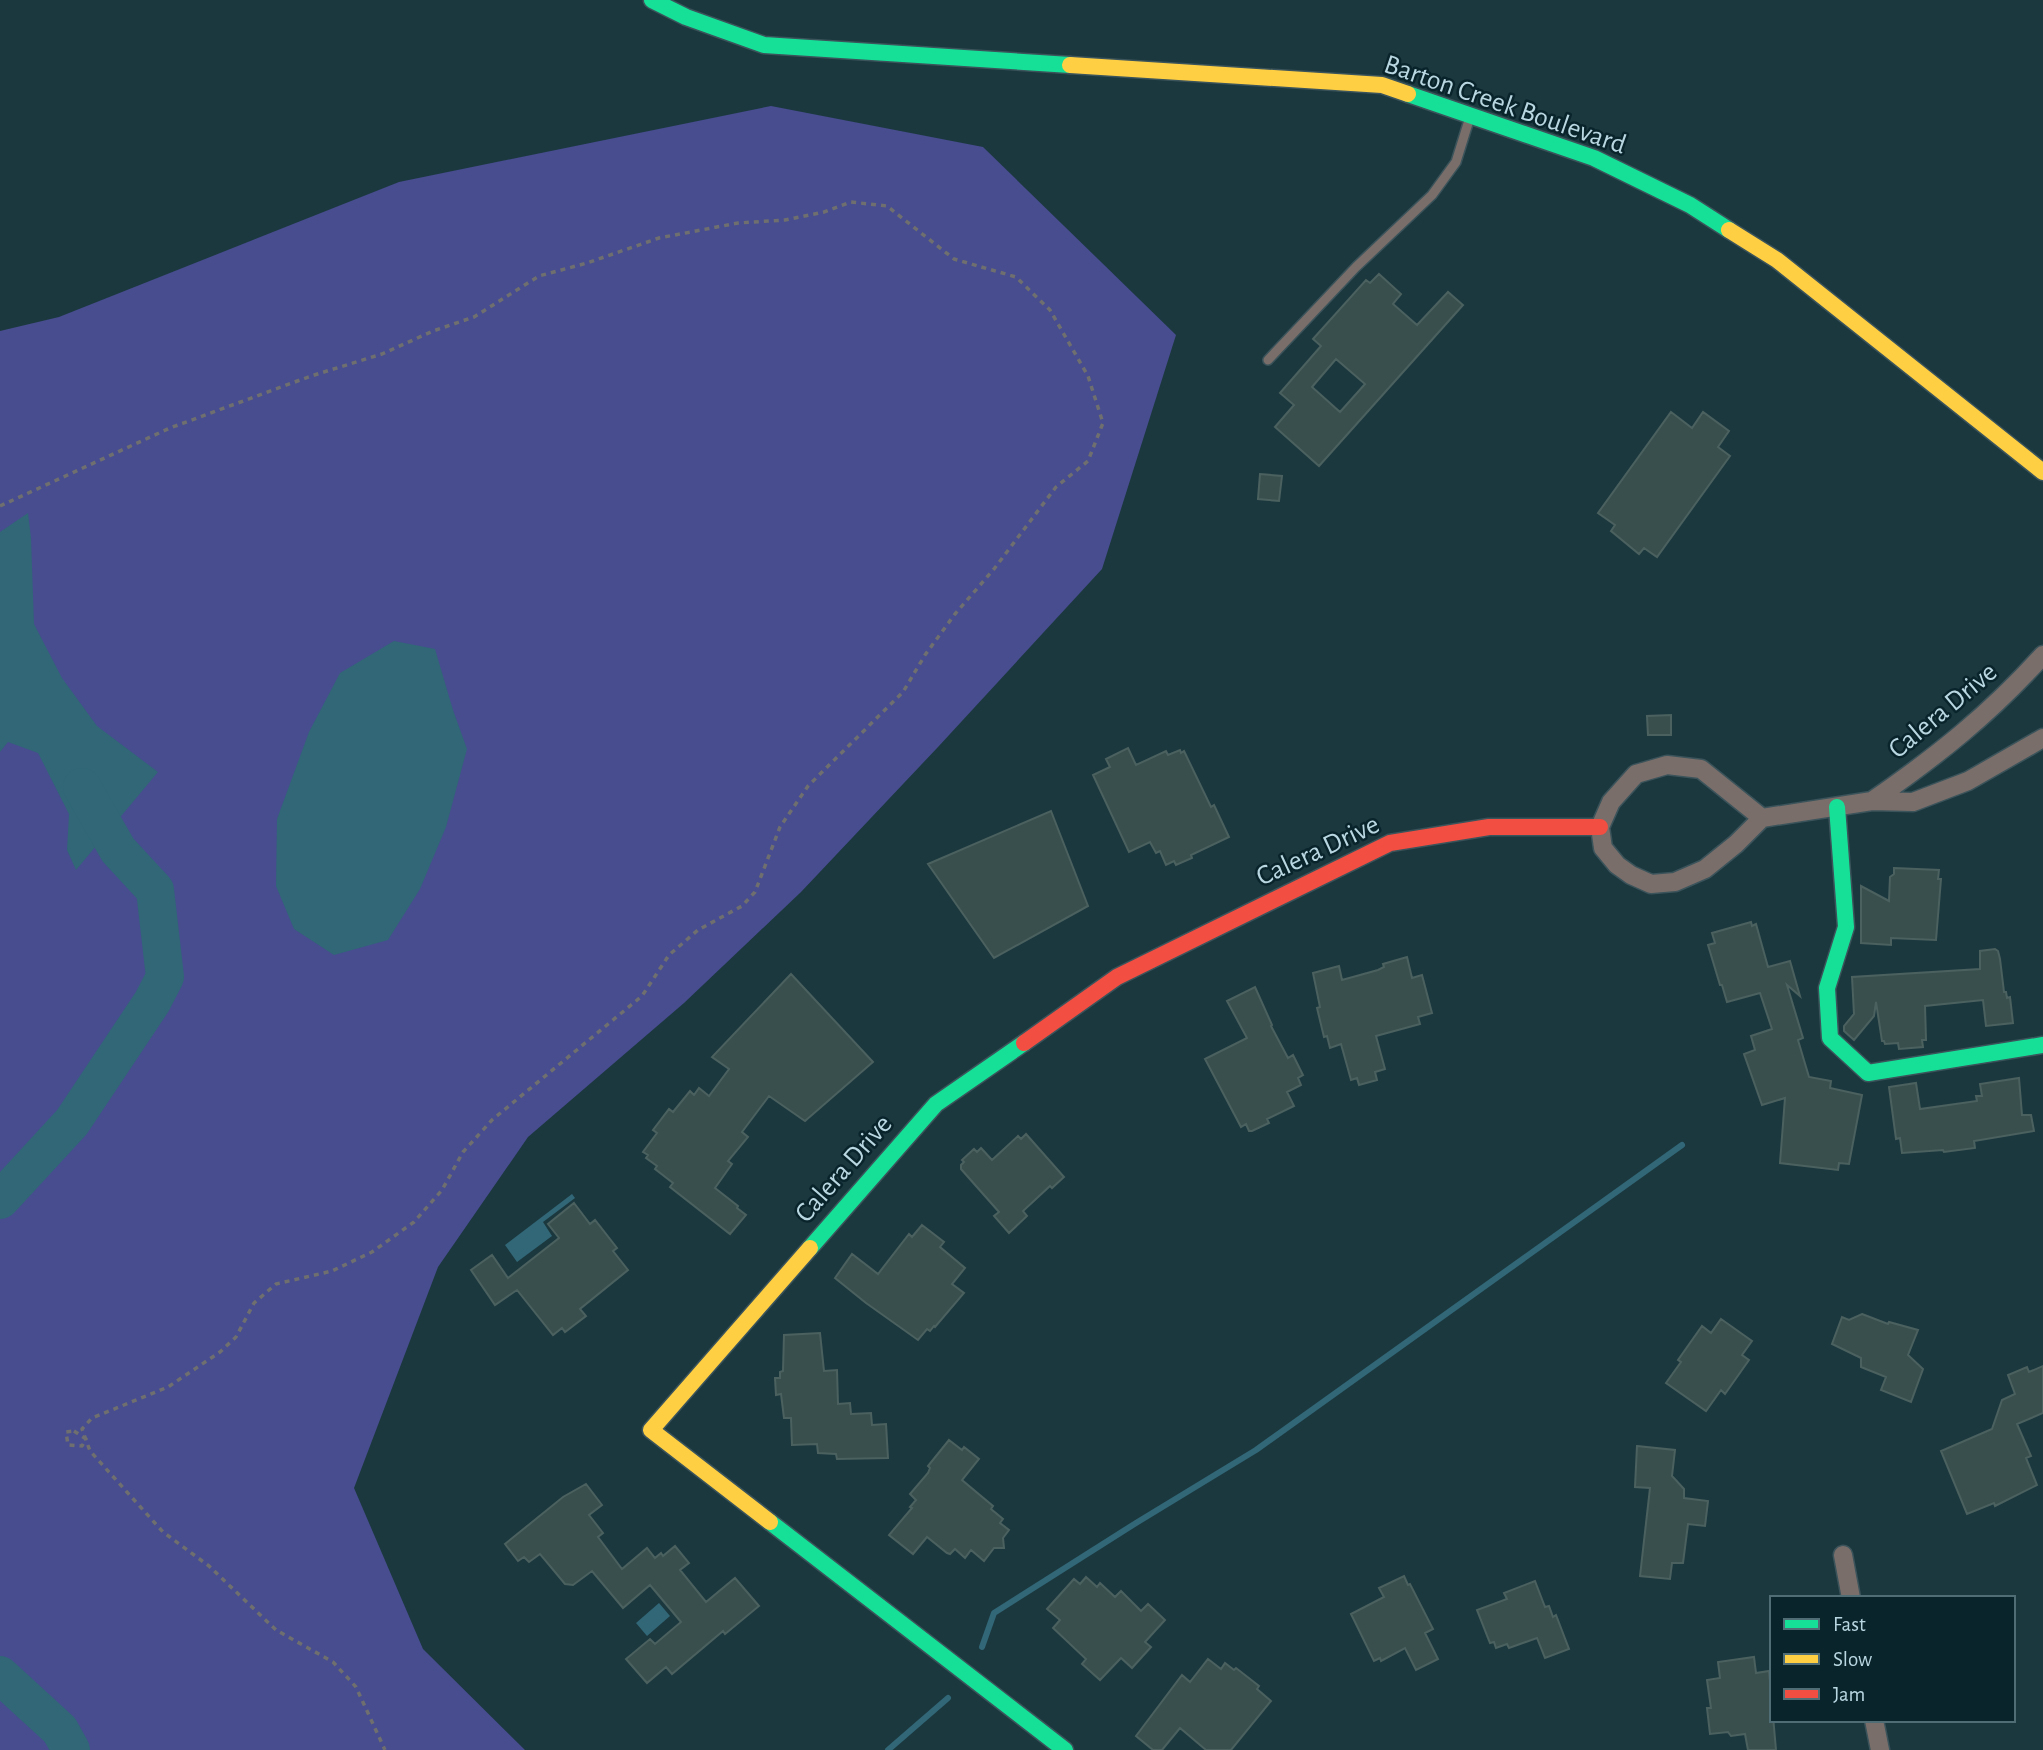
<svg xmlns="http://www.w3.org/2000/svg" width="2043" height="1750" font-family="'Alegreya Sans',sans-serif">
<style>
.green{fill:#474d8f}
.water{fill:#316777}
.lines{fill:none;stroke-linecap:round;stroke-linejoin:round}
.stream{stroke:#316777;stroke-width:6}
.river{stroke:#316777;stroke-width:38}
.building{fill:#394f4d;stroke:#4b615f;stroke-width:2;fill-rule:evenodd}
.lane-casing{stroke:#3b535a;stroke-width:12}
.street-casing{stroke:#3b535a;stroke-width:21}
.fast-casing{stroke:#3b535a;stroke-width:19}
.slow-casing{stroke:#3b535a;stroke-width:19}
.jam-casing{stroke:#3b535a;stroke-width:19}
.path{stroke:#6f6f6f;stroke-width:3.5;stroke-dasharray:5 5;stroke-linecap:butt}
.lane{stroke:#796e6a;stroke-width:9}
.street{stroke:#796e6a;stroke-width:18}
.fast{stroke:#16e098;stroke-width:16}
.slow{stroke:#ffcf43;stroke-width:16}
.jam{stroke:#f24e42;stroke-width:16}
.labels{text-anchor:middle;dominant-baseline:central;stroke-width:5;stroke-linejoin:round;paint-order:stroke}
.street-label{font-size:28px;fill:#b9d7e1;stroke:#0a242c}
</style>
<rect width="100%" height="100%" fill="#1c383f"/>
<!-- green -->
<path class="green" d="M771,106l212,41 193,188 -74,234 -164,178 -137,145 -117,111 -156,134 -90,130 -84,221 69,161 102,101h-525v-1419l59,-14 340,-135z"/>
<!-- water -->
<path class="water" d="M28,513l3,25 3,86 28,54 35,48 61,46 -82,98 -9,-20 2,-36 -31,-61 -30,-11 -8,10v-220z
M394,641l41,8 18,61 14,39 -21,78 -26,62 -32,51 -54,15 -40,-26 -18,-43 1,-67 32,-87 31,-59z
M572,1194l3,4 -32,24 9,14 -35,26 -12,-17z
M659,1603l11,13 -23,20 -11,-13z"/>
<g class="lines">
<!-- stream -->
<path class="stream" d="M982,1647l12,-34 142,-90 120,-73 426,-305
M888,1750l60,-52"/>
<!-- river -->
<path class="river" d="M0,1200l72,-78 80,-120 13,-25 -10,-87 -37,-40 -36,-63
M0,1675l60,55 11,20"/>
</g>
<!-- building -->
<path class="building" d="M1379,274l22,20 -8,10 24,21 31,-33 15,13 -144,161 -44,-39 19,-22 -14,-12 41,-47 -8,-7 53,-59 4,3zM1336,359l29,25 -25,28 -28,-25z
M1671,412l21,16 11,-16 26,19 -11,16 12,9 -73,101 -13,-9 -5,6 -28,-23 4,-6 -17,-12z
M1260,474l22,2 -3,25 -21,-2z
M1671,715v20h-23l-1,-19z
M1128,748l8,17 30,-14 2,4 12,-5 1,3 3,-2 27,56 3,-2 15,32 -38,18 1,3 -16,7 -2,-4 -8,4 -6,-14 -4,2 -6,-11 -21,10 -36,-77 17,-8 -4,-8z
M1051,811l37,95 -94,52 -66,-94z
M1894,868l45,2 -1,9h3l-5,61 -45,-2v7l-30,-2v-57l28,15 1,-24 4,-3z
M1751,922l1,4 4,-2 12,43 22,-6 10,35 -13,-11 16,53 -5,2 11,37 22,4 -1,7 32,7 -13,69 -10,-1 -1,7 -58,-7 5,-65 -23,7 -18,-51 11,-4 -4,-14 21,-7 -12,-36 -33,9 -5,-17h-2l-12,-40 7,-2 -3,-10z
M1995,949l3,2 2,8 4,33h2l1,6 3,-1 3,26 -27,3 -3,-26 -58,6 1,34h-4l1,7 -24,2 -1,-6 -13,1 -1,-3h-2l-6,-39 -2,14 -20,24 -10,-9v-5l10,-12 -2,-37 128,-8v-18z
M1407,957l5,21 10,-3 10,38 -14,4 2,7 -44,12 9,33 -10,3 2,8 -18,5 -2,-7 -6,2 -10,-36 -11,4 -3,-12 -3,1 -7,-29 3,-1 -7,-34 26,-7 3,14 36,-10 6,-3 -1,-3z
M791,974l82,88 -68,59 -36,-25 -27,36 6,5 -20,24 4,3 -17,24 23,18 -1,2 9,7 -16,19 -60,-47 3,-4 -18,-14 2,-3 -11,-8 2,-3 -5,-3 14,-19 -4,-3 16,-21 4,3 17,-21 4,4 5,-7 10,8 20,-27 -17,-12z
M1255,987l17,38 -1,1 17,32 5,-3 10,20 -5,3 3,7 -14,7 7,14 -27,13 2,4 -17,8h-3l-3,-7 -5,3 -36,-68 42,-21 -20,-37z
M2019,1078l3,37h9l3,16 -60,10 1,7 -31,4 -1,-2 -41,3 -2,-15 -4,1 -7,-52 27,-4 4,26 57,-8 -1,-5h6l-2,-12z
M1026,1134l38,43 -12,11 -2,-2 -27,25 4,5 -18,17 -15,-17 5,-4 -38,-43v-4l3,-3 -2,-2 12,-11 3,3 4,-4 11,12 26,-24 3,3z
M574,1203l16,21 5,-4 22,28 -4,3 15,19 -48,39 6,7 -21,16 -3,-4 -9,7 -36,-45 -22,15 -24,-35 21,-15 16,23 51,-40 -11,-14z
M922,1225l22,17 -4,5 25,21 -13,16 12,9 -29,34 -1,-1 -4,5 -3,-2 -9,11 -52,-37 -31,-25 17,-24 26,20 31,-40 3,3z
M1862,1314l26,10 1,-2 29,8 -10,25 15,14 -12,33 -30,-12 5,-13 -25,-10v-9l-29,-14 10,-27 7,3z
M1721,1319l31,22 -10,14 7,5 -24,34 -4,-4 -15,21 -40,-28 15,-21 -3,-2 24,-34 9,7z
M820,1333l4,38 13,-1 1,34 12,-1 1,11 20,-1 1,12 14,-1 2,34 -51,1 -1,-5 -18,-1 -1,-9 -25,1 -1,-27h-7l-3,-24 -5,1 -1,-17h5v-6l3,-1 1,-36z
M2043,1366v47l-26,11 14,32 -5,2 11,27 -42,21 -1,-3 -27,11 -26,-63 51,-22 10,-29 13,-6 -7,-19 19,-8 2,5z
M949,1440l13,10 2,-3 15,12 -17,21 31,26 -2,3 12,10 -3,4 9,7 -6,8 1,10h-10l-10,13 -13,-11 -6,8 -10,-9 -5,5 -3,-1 -20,-16 -14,17 -24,-19 23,-27 -2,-1 6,-7 -6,-6 18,-21 2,-5 -2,-2z
M1637,1446l38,4 -3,26 12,13v9l24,3 -3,25 -17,-2 -5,39h-11l-2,16 -30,-3 10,-88 -15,-1z
M586,1484l16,21 -13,10 14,18 -5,4 24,32 25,-21 8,10 6,-5 2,3 12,-10 14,17 -9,7 26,32 29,-24 24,28 -34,28 -2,-3 -51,43 -6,-7 -19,16 -21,-24 24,-20 5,5 26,-22 -31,-37 -27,23 -31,-37 -19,14 -8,-1 -25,-30 -11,8 -5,-5 -6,4 -13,-17 58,-47z
M1404,1576l4,9 2,-1 23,45 -8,4 13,26 -22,11 -11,-22 -24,13 -1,-3 -6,3 -23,-47 33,-17 -5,-9z
M1086,1577l11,10 3,-4 15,14 6,-6 20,20 7,-7 17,16 -20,22 6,5 -19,21 -11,-10 -21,22 -18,-16 4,-5 -33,-31 7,-8 -13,-11 27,-30 6,5z
M1535,1581l10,26 4,-1 4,11 3,-2 13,34 -24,9 -8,-20 -28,10 -2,-4 -11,4 -2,-6 -4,1 -13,-33 30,-11 -3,-6z
M1754,1657l2,16 13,-2 7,79h-28l-3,-16 -14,2 -3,-4 -18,2 -3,-26h4l-4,-28 13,-2 -2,-16z
M1208,1659l13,10 4,-6 9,7 2,-2 23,18 -2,3 14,12 -40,49h-25l-26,-22 -18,22h-9l-17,-14 46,-61 8,7z"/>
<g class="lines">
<!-- lane casing -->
<g class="lane-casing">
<path id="lane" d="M1268,360l88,-93 76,-72 24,-33 14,-45"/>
</g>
<!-- street casing -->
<g class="street-casing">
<path id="street" d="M1872,801c65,-45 118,-87 171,-146
M1762,818l-61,-49 -34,-4 -31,9 -25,28 -11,25 3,21 14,17 14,10 20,9 24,-2 30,-13 31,-25 26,-26 110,-17 41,1 55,-21 75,-43
M1843,1555l8,43
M1874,1720l6,30"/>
</g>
<!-- fast casing -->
<g class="fast-casing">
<path id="fast" d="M652,0l34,17 78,28 306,20
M1408,94l186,64 96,47 39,25
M1837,807l9,120 -19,61 3,50 38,35 175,-28
M810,1248l126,-144 88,-61
M770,1522l295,228"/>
</g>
<!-- slow casing -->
<g class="slow-casing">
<path id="slow" d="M1070,65l312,20 26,9
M1729,230l48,30 266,212
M770,1522l-119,-92 159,-182"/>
</g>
<!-- jam casing -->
<g class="jam-casing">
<path id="jam" d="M1024,1043l93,-66 273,-134 99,-16h111"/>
</g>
<!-- path -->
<path class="path" d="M0,506l170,-78 141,-52 71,-22 51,-23 41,-14 65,-41 48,-13 72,-25 79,-15 47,-3 39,-8 27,-10 36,4 67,53 62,18 34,33 38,66 15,47 -15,38 -32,26 -62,82 -39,45 -30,41 -22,37 -95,94 -28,41 -25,65 -13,14 -44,24 -29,25 -27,41 -150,124 -29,32 -21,38 -28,32 -42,30 -40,19 -56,13 -22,19 -18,34 -16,15 -52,35 -76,31 -10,11 8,22 73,81 46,34 67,64 57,32 23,25 29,63
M74,1431l12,8 -4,7 -14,-1 -2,-13z"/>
<!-- lane -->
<use href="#lane" class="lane"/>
<!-- street -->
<use href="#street" class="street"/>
<!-- fast -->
<use href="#fast" class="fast"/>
<!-- slow -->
<use href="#slow" class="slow"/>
<!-- jam -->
<use href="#jam" class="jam"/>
</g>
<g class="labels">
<!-- street labels -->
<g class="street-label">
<text transform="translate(1505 105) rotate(19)">Barton Creek Boulevard</text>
<text transform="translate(1943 711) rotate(-40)">Calera Drive</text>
<text transform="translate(1318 851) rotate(-25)">Calera Drive</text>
<text transform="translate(844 1169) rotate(-49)">Calera Drive</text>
</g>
</g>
<!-- legend -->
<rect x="1770" y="1596" width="245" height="126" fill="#0a242c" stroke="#506c74" stroke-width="2"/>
<rect x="1784" y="1619" width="35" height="10" fill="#16e098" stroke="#506c74" stroke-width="2"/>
<text x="1833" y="1631" font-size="21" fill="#b9d7e1">Fast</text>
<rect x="1784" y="1654" width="35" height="10" fill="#ffcf43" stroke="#506c74" stroke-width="2"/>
<text x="1833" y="1666" font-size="21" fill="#b9d7e1">Slow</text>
<rect x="1784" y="1689" width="35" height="10" fill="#f24e42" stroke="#506c74" stroke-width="2"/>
<text x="1833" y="1701" font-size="21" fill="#b9d7e1">Jam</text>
</svg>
